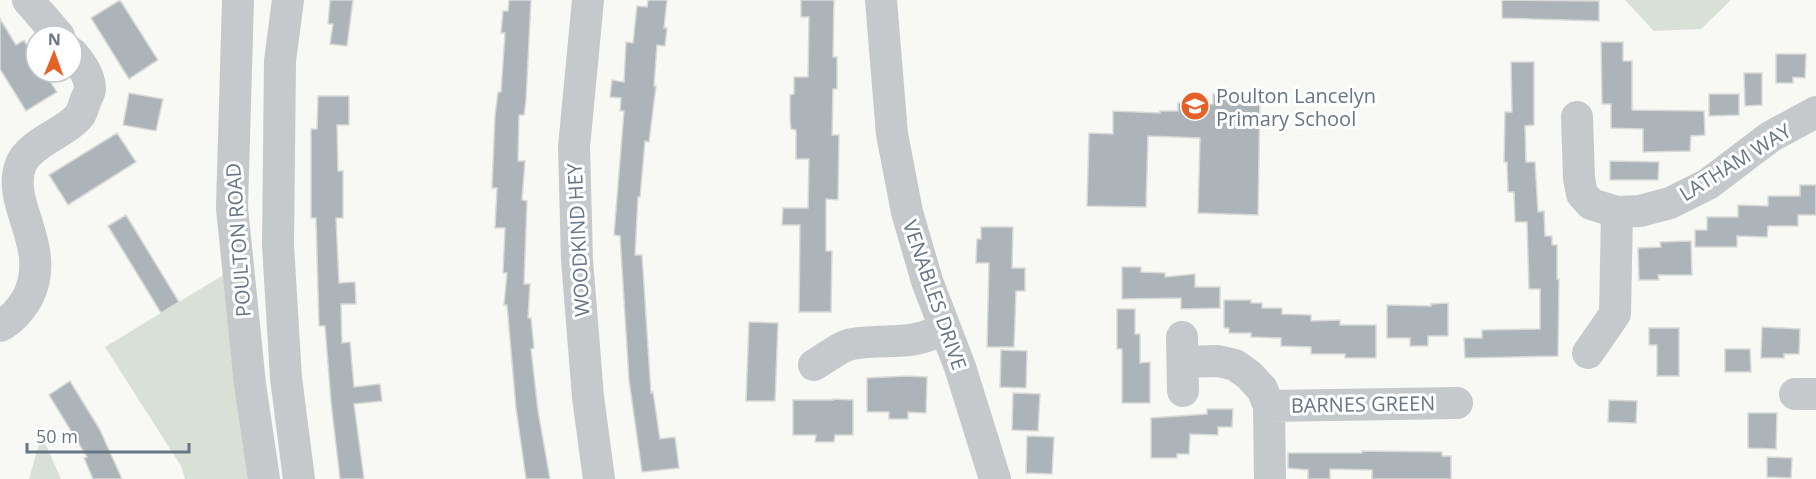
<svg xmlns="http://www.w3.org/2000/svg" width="1816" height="479" font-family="'Open Sans',sans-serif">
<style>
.green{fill:#d9e0d6}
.building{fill:#acb4ba;stroke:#d9dad7;stroke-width:1.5}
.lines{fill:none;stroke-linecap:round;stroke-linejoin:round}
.minor{stroke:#c5c9cc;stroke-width:32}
.labels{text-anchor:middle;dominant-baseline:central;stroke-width:6;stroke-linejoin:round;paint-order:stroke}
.poi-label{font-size:20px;fill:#667687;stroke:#fff;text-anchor:start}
.street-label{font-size:20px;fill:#667687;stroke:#fff}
</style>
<rect width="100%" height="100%" fill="#f8f8f5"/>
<!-- green -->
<path class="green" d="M1625,0h106l-30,29 -47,2z
M225,274l5,71 18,134h-63l-4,-13 -76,-119z
M45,443l16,36h-32l10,-35z"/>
<!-- building -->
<path class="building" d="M120,0l38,60 -29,19 -38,-61z
M330,0h23l-6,46 -17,-2 3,-20h-5z
M509,0h22l-5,100 -2,15h-5l-1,46h7l-3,39 5,1 -3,83h6l-2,34h3l3,30 -3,1 7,62 12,68h-24l-10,-71 -9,-103h-3l3,-32h-4l2,-45h-10l2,-40h-5l3,-72 3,-24h3l4,-59h-4l2,-22h5z
M648,0h19l-3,28h3l-2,18 -8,-1 -3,41h2l-7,56 -4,-1 -5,56h-2l-3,58h7l9,138 2,-1 7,47 15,-2 4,31 -37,4 -13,-92 -9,-144 -6,-1 10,-124h-4l1,-13 -11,-1 2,-17 12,2 2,-40 7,1 4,-37 10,1z
M801,0h33l-1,57h4v32h-4l-1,46h7l-1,65 -12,-1v52h6l-1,61h-32l1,-87h-18l1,-17h25l1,-49h-13v-29l-5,-1 -1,-11v-23l4,-1v-17h14l1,-60h-8z
M1502,0l97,1v20l-97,-3z
M0,19l16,26 8,-5 12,19v13h8l13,20 -31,19 -26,-42z
M1601,42h22v19h9v49l72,1 1,24 -14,1 -1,15 -47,1v-23l-32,-1v-24h-9z
M1776,54h30l-1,24 -12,-1v6h-17z
M1511,62h23v63l-9,1 1,36h9l3,50 6,-1 1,25h7v9h5v34h2l-1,77 -93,2 -1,-20h18v-8l58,-1v-40h-11l-2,-67h-12l-1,-30h-6l-1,-30h-3l1,-50h7z
M1744,73h18v32l-17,1z
M129,93l34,6 -7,32 -33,-6z
M1213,94l47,2 -2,119 -60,-2 2,-75 -52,-2 -2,71 -59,-1 2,-73 24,1v-23l47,2v-2h18v-8l35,1z
M1709,94h30v21l-30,1z
M318,96h31v29h-12l1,46h5v47h-7l3,65 16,-1 1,22h-15l1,39 8,-1 4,45 26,-3 2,17 -28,3 10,75h-24l-9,-77 -6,-76h-6l-3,-108h-5v-89h6z
M117,133l19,29 -68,43 -19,-30z
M1610,161l49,1 -1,18h-48z
M1800,185h16v30h-18v11h-30l-1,11 -30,-1v11h-42v-17h12v-13h31v-12l30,1v-10h32z
M126,215l53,87 -18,11 -53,-87z
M981,227h32l-1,41h13v23h-9l-2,56h-27l2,-84h-13l1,-24h4z
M1691,241l1,34h-34l1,5h-20l-1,-32 23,-1 -1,-5z
M1122,267h19v5l24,1v4l30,-3v13h25v21l-39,1v-11l-59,1z
M1224,300h27v3h11v5h20v6l29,1v6l29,-1v5h36v33h-31v-4h-34v-7l-30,-1v-8l-30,-1v-4h-22v-5h-5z
M1448,303v33h-20v10h-18v-8h-23v-33l44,1v-2z
M1117,309h18v25h5v29l10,-1v41h-28v-54h-5z
M749,322l29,1 -3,78h-29z
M1762,327l38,2 -1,25h-15v4h-23z
M1649,328h30v48h-22v-31h-8z
M1725,349h25l1,23h-26z
M1001,350l26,1 -1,37 -26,-1z
M906,376l21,1 -1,36 -18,-1v7h-19v-7h-22v-34z
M70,381l30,49 22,49h-29l-9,-21 3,-1 -38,-62z
M1013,393l27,1 -2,37 -26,-1z
M833,399l20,1v35h-18l-1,7h-19l1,-7h-23v-35h40z
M1609,400l28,1 -1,22 -28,-1z
M1207,409h26l-1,18h-14v8l-28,-1 -1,20h-12v4h-26v-40l56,-4z
M1748,413h29l-1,36 -28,-1z
M1027,436l27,1 -2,37 -26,-1z
M1362,451l80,1v4h9v23h-79v-9l-42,-1v10h-22v-9l-20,-2v-15h74z
M1767,457l25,1 -1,20 -24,-1z"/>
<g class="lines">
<!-- minor -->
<path class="minor" d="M28,0l31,36
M238,0l-6,208 18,176 14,95
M288,0l-8,61 -2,184 8,133 13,101
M588,0l-14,147 3,113 11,137 11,82
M881,0l11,134 15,78 20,69 33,86 35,112
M1577,117l2,61 3,16 9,10 26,8 23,-1 30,-8 38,-19 62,-47 46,-25
M0,326c12,-6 21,-17 28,-29 25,-51 -23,-93 -7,-133 8,-21 45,-31 59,-49 2,-4 4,-9 5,-13 1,-4 5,-9 5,-13 0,-13 -10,-27 -18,-36
M1182,337l1,54
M1588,353l27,-39 2,-102
M1183,362l35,-1 17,4 14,10 13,14 7,17 1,73
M814,365c11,-6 26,-19 38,-21 36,-6 59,3 93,-16
M1795,394h21
M1269,406l188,-3"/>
</g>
<!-- icons -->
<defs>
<g id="school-disc" transform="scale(1.5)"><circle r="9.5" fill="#e66127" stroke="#fff"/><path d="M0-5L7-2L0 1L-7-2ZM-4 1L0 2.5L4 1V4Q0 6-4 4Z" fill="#fff"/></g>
</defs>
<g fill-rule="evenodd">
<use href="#school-disc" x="1195" y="106"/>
</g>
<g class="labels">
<!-- poi labels -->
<g class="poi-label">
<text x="1216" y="95">Poulton Lancelyn<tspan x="1216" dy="23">Primary School</tspan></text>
</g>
<!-- street labels -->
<g class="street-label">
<text transform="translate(1735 162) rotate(-32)">LATHAM WAY</text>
<text transform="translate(238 240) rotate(-94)">POULTON ROAD</text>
<text transform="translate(578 240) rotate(-93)">WOODKIND HEY</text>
<text transform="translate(935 295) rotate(71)">VENABLES DRIVE</text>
<text transform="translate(1363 404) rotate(-1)">BARNES GREEN</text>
</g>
</g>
<!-- north arrow -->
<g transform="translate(54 54) rotate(1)"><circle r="28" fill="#ffffff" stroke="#c2c8cf" stroke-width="1.5"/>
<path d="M0-4.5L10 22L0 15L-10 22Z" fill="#e66127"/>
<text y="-9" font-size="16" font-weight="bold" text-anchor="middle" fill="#667687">N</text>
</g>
<!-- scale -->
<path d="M27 443v9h162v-9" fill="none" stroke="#667687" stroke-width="3"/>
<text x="36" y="443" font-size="18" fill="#667687" stroke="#ffffff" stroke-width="4.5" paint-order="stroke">50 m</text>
</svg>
